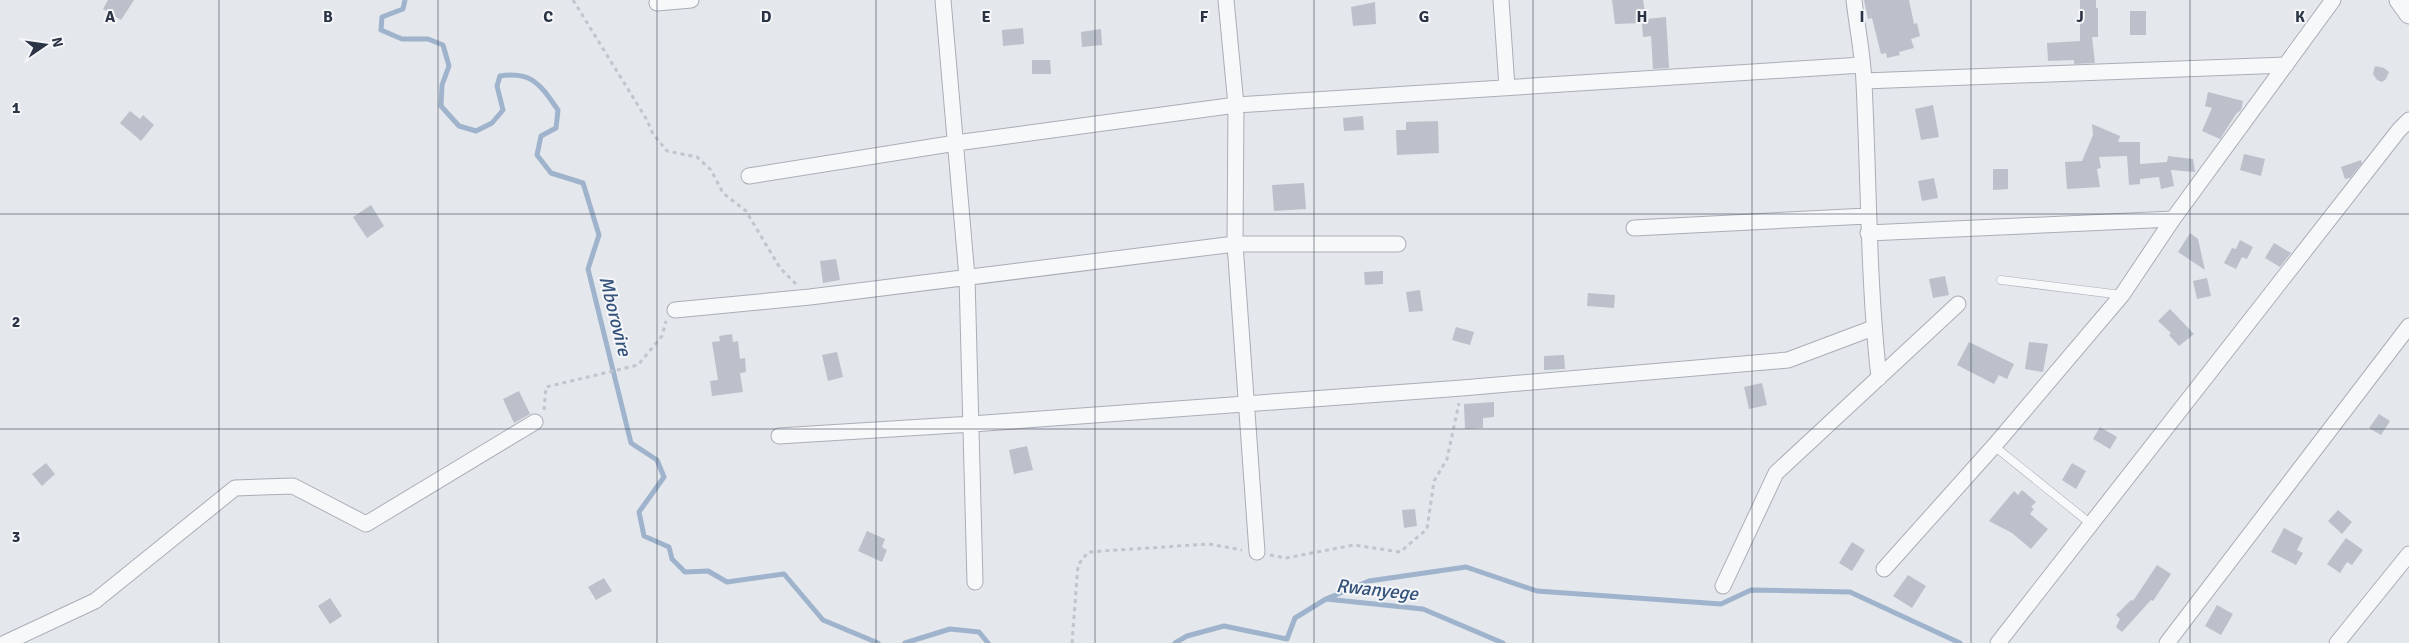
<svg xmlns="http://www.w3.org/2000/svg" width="2409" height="643" font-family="Signika,sans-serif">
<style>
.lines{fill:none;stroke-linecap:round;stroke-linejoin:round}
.stream{stroke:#9fb4cc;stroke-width:5}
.building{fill:#bbc0ca}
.service-casing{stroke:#a9aeb7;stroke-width:9}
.minor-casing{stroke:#a9aeb7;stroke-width:17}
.tertiary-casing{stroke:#a9aeb7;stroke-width:21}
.path{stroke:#c2c5cb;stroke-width:3;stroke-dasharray:4 4;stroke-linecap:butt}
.service{stroke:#f7f8fa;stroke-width:8}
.minor{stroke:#f7f8fa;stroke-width:15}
.tertiary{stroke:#f7f8fa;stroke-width:19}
.grid{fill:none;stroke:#2b3445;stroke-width:1;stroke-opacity:0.55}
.labels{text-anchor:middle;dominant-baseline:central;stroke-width:4;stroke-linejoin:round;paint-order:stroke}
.water-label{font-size:19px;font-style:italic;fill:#34527a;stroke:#f4f6f9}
.grid-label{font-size:16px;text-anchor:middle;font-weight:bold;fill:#2b3445;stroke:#f4f6f9;stroke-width:4;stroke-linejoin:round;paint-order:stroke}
</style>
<rect width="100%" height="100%" fill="#e4e7ec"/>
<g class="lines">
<!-- stream -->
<path class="stream" d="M405,0l-2,9 -21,8 -1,13 21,9h26l15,6 6,21 -7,19 -1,21 18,20 17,5 16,-8 11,-13 -6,-24 3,-10c33,-5 41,10 58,34l-2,18 -15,8 -4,19 14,18 32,10 16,52 -11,34 43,174 26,17 7,17 -25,35 5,24 25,11 3,12 13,13 23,-1 19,11 57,-8 39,46 55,23
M1326,599l43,-18 97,-14 71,24 184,13 30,-14 99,2 110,51
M905,643l45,-14 29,3 9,11
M1175,643l12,-7 37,-10 63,13 8,-21 31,-19 97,10 80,34"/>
</g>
<!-- building -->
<path class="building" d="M108,0h26l-13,20 -18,-11z
M1612,0h31l3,19 20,-2 3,51 -16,1 -2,-33 -8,1 -1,-14 -27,1z
M1864,0h45l5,24 3,-1 3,13 -9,3 3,9 -15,4 1,3 -13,3 -1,-5 -5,1 -9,-36 -4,1z
M2080,0h16v8h2v29h-6l3,26 -21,1v-4l-26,1 -1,-18 33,-2z
M1375,2l1,22 -23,2 -2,-19z
M2130,11h16v24h-16z
M1023,28l1,16 -21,2 -1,-16z
M1101,29l1,16 -20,2 -1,-15z
M1032,60h18l1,14h-19z
M2375,66l9,2 5,4 -3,7 -4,3 -5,-2 -4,-6z
M2208,92l35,9 -2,9 -5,4 -16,25 -18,-8 10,-23 -7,-2z
M1933,105l6,32 -18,3 -6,-31z
M130,111l10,8 3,-4 11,10 -13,16 -21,-18z
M1363,116l1,14 -20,1 -1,-13z
M1438,121l1,32 -42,2 -1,-25h10v-8z
M2092,124l28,12 -2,6h22v22l27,-2 1,-6 25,3 2,13 -24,-2 3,16 -13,3 -2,-12 -19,2v5l-11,1 -2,-29 -28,1 2,11 -4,1 3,18 -33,2 -2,-27 17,-1 11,-26z
M2244,154l21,5 -4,17 -21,-6z
M2361,160l1,3 -12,15 -5,1 -4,-12z
M1993,169h15v20l-15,1z
M1934,178l4,20 -16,3 -4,-20z
M1304,183l2,26 -32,2 -2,-26z
M371,205l13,21 -17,12 -14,-21z
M2190,233l8,6 7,31 -27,-18z
M2240,240l13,7 -6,12 -5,-2 -6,12 -12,-6 8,-15 4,1z
M2274,243l17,10 -11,14 -15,-9z
M836,259l4,21 -17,3 -3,-22z
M1383,271v13l-18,1 -1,-13z
M1945,276l4,19 -16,3 -4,-19z
M2207,278l4,18 -14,3 -4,-18z
M1420,290l3,21 -14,1 -3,-20z
M1588,293l27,2 -1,13 -27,-2z
M2170,309l24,25 -15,12 -10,-11 2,-2 -13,-12z
M1456,327l18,5 -4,13 -18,-5z
M732,334l1,8 5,-1 2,18 5,-1 1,14 -6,1 3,19 -31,4 -2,-15 8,-1 -6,-38 8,-1 -1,-5z
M1969,342l45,22 -7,15 -8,-4 -5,9 -37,-19z
M2029,342l19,2 -5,28 -18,-3z
M837,352l6,25 -15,4 -6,-26z
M1564,355l1,14 -21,1v-14z
M1762,383l5,22 -18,4 -5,-22z
M519,391l11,23 -16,9 -11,-24z
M1494,402v15l-11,1v10l-18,1 -1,-25z
M2379,414l11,7 -9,14 -12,-7z
M2100,427l17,10 -7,12 -17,-10z
M1027,446l6,24 -19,4 -5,-24z
M46,463l9,11 -13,12 -10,-12z
M2072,463l14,8 -10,18 -14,-9z
M2022,490l14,12 -5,5 3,2 -4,5 18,15 -17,20 -19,-16 -23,-12 25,-30 4,4z
M1415,509l2,17 -13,2 -2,-18z
M2338,510l14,12 -10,12 -14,-13z
M2284,528l19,10 -6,12 6,3 -7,12 -25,-13z
M867,531l18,8 -3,8 5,3 -5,12 -24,-11z
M2346,538l17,12 -11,15 -5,-3 -7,11 -13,-9z
M1852,542l13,8 -13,21 -13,-8z
M2157,565l14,9 -18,27 -2,-1 -29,32 -6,-5 4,-8 -4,-4 15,-15 2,1z
M1908,575l18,11 -14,22 -19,-12z
M604,578l8,13 -16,9 -8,-13z
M330,598l12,18 -12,8 -12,-18z
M2217,605l16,9 -12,21 -16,-9z"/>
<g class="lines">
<!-- service casing -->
<g class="service-casing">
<path id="service" d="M2001,280l121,15
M1994,446l97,78"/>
</g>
<!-- minor casing -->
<g class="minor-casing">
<path id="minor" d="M943,0l24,277 8,305
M1226,0l10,105 -1,139 22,308
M1501,0l6,87
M1854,0c3,27 9,55 10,83 5,99 4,197 15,295
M657,3l34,-3
M1864,81l422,-16
M749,176l207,-33 280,-38 626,-40
M1634,228l233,-12
M1868,233l305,-14
M675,310l135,-13 425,-53h163
M779,436l193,-12 490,-36 326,-28 85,-32
M1884,569l110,-123 128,-151 51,-76 160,-219
M1723,586l53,-113 182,-169
M5,643l90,-42 140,-113 58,-2 73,38 169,-102
M1998,643l401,-513 10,-10
M2167,643l242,-317
M2337,643l72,-89"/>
</g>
<!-- tertiary casing -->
<g class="tertiary-casing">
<path id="tertiary" d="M2399,0l10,14"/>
</g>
<!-- path -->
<path class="path" d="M573,0l74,120 6,14 14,17 30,6 14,13 12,23 23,18 34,57 16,16
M544,410l2,-23 92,-22 24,-29 4,-15
M1270,555l16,3 68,-13 46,7 27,-23 7,-48 13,-22 12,-56
M1072,643l6,-78 10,-13 121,-8 33,6"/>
<!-- service -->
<use href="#service" class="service"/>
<!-- minor -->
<use href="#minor" class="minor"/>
<!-- tertiary -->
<use href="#tertiary" class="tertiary"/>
</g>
<!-- grid -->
<path class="grid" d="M219,0v643M438,0v643M657,0v643M876,0v643M1095,0v643M1314,0v643M1533,0v643M1752,0v643M1971,0v643M2190,0v643M0,214h2409M0,429h2409"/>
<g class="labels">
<!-- water labels -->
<g class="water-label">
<text transform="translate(615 316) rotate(76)">Mborovire</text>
<text transform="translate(1377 590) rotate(6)">Rwanyege</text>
</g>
</g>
<g class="grid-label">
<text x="110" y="22">A</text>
<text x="328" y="22">B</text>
<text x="548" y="22">C</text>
<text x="766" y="22">D</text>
<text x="986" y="22">E</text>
<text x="1204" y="22">F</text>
<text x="1424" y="22">G</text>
<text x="1642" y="22">H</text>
<text x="1862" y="22">I</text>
<text x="2080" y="22">J</text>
<text x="2300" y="22">K</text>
<text x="16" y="113">1</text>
<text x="16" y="327">2</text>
<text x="16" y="542">3</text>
</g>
<!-- north arrow -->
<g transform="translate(45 45) rotate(77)" stroke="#f4f6f9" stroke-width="4" paint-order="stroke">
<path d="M0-4L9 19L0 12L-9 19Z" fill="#2b3445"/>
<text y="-8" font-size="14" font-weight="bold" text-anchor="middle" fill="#2b3445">N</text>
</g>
</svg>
